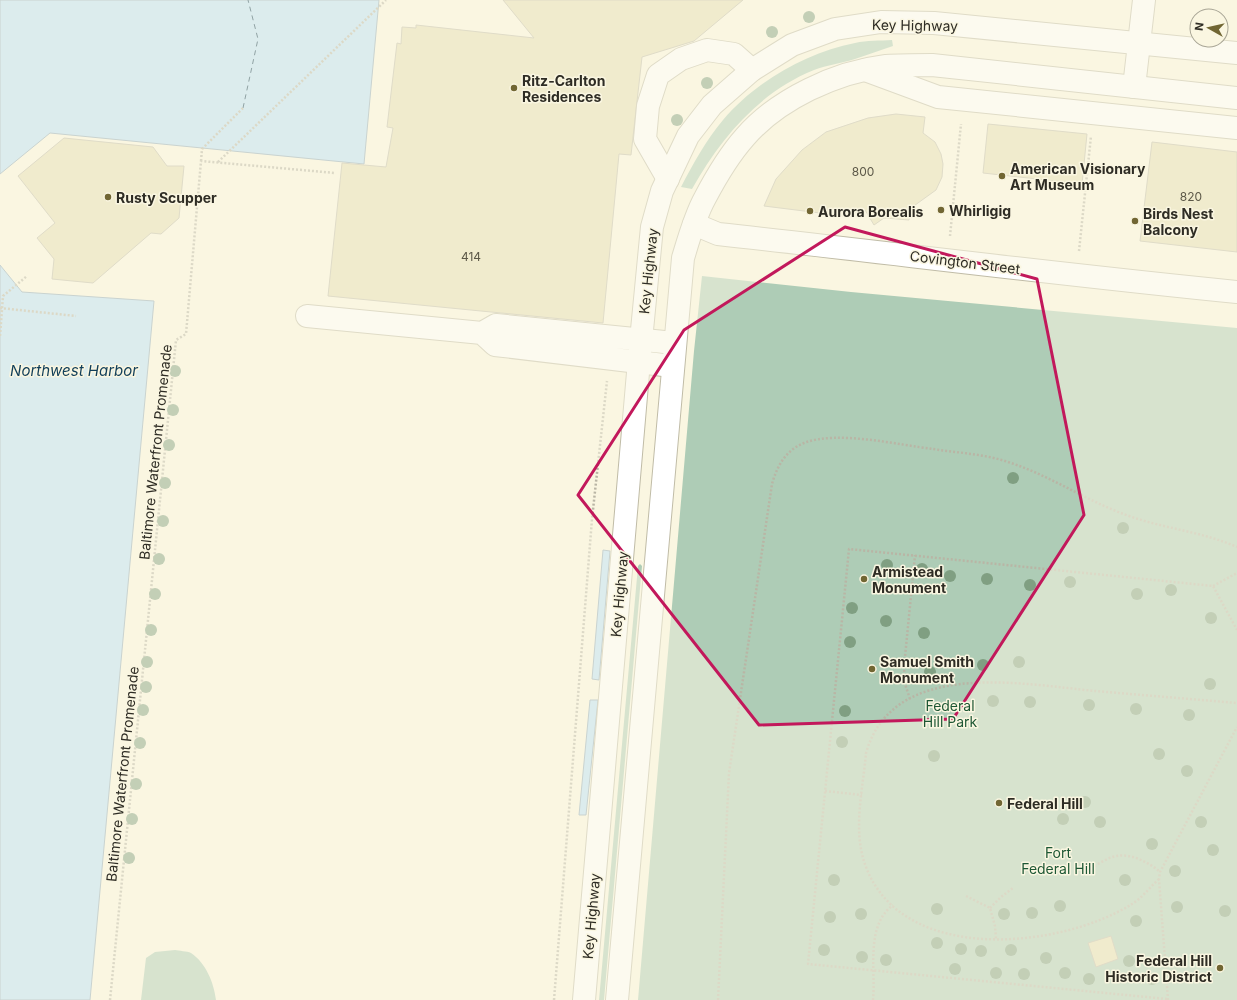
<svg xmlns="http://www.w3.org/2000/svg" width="1237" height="1000" font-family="Inter,sans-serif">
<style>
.green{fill:#aeccb6}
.water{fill:#b9dffa;stroke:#8fa9ba}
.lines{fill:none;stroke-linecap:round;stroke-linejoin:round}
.ferry{stroke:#103e59;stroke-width:1;stroke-dasharray:5 4;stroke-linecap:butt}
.building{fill:#e4ddb4;stroke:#c0bca8}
.minor-casing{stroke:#c0bca7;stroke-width:24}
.major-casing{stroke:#c0bca7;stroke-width:24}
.path{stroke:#b9b5a5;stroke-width:2.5;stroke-dasharray:2 2;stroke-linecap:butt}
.minor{stroke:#fff;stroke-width:22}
.major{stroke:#fff;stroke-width:22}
.tree{fill:#809f82}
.marked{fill:none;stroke:#c2185b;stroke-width:3;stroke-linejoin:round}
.poi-dot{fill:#716633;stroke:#faf6e1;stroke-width:1.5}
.labels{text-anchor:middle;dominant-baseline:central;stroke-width:3;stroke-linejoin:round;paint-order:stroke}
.number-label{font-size:12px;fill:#5c5848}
.street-label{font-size:14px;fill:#2e2c24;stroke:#faf6e1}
.poi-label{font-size:14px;font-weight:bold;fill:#2e2c24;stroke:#faf6e1;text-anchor:start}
.park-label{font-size:14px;fill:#1d5734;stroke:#faf6e1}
.water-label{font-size:15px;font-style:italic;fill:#103e59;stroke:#faf6e1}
</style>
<rect width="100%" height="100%" fill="#faf6e1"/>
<!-- green -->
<path class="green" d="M892,40l1,6c-13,4 -25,9 -38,13 -13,4 -28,6 -41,11 -55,22 -94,69 -122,119l-11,-2c12,-23 25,-47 42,-67 33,-39 83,-67 132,-77 12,-3 25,-2 37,-3z
M702,276l149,16 386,36v672h-599l56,-649z
M640,564l2,2 -38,434h-5l39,-434z
M175,950c4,1 12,1 16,3 15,10 23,30 25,47h-75l5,-42 9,-6z"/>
<!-- water -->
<path class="water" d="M0,0h379l-15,164 -314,-31 -50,41z
M0,265l22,27 132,9 -64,699h-90z
M603,550l7,1 -11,129 -7,-1z
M590,700h8l-12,115h-7z"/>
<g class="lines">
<!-- ferry -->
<path class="ferry" d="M243,108l15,-69 -10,-39"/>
</g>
<!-- building -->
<path class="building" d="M503,0h240l-49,41 -52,16 -11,98 -12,-1 -16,169 -275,-27 14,-133 44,4 7,-39 -6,-1 10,-84 4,1 1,-17 14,1v-3l118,13z
M896,114l29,3 -2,16 12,9 6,12 2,10 -1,13 -6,13 -25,18 -2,12 -25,-2 -10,7 -9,-15 -21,6 -80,-10 12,-27 26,-29 24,-18 42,-14z
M988,124l99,10 -5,50 -99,-11z
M64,138l89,9 14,19h17l-5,52 -18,16 -10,-1 -58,50 -41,-4 2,-20 -17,-21 18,-15 -37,-47z
M1152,142l85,10v100l-97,-11z
M1111,936l7,23 -22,8 -8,-24z"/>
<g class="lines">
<!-- minor casing -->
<g class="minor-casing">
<path id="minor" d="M865,70l73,27 299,31
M1134,87l10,-87
M668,179l-23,-40 3,-33 10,-31 23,-16 26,-9 27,4 18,16
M694,224l24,10c173,19 346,41 519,58
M307,316l175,17 14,-8 178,18
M482,333l13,12 177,21"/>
</g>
<!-- major casing -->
<g class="major-casing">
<path id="major" d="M584,1000l55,-639 13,-134 10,-36 26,-55 24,-31 40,-35 40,-25 43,-16 46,-7 53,1 303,30
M617,1000l66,-742c6,-20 12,-42 22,-60 11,-21 24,-43 40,-61 33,-38 91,-65 141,-71 15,-1 31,-1 46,-1l305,33"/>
</g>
<!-- path -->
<path class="path" d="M201,161l1,-12 41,-41
M218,162l168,-162
M950,236l11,-112
M1079,251l12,-115
M0,308l76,8
M0,336l3,-40 24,-20
M1213,586l24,-13
M910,699l-5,-15 -1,-17 11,-112
M825,791l37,4
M1091,868c8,-4 17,-11 26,-12 14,-3 33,7 43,16
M1159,879c-9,8 -17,19 -27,25 -72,45 -229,61 -266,-37 -14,-36 -3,-77 0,-114 27,-95 156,-69 229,-62 47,4 95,8 142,12
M966,896l24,12 5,18 1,13
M990,908l11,-11 12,-9
M1167,999l-359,-35 41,-415 364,37 24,44
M110,1000l66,-660 10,-6 15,-173 134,12
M554,1000l38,-481 15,-138
M718,1000l11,-227 43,-289c5,-18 14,-34 32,-41 33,-13 95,2 129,6 26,4 53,5 78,14 42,14 79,40 121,54 35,12 71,15 105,30
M873,1000c3,-30 -8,-74 20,-95
M1168,1000l-9,-121 1,-7 77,-145"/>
<!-- minor -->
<use href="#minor" class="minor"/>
<!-- major -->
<use href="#major" class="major"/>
</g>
<!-- trees -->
<g class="tree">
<circle cx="809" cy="17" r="6"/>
<circle cx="772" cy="32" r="6"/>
<circle cx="707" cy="83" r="6"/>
<circle cx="677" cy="120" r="6"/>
<circle cx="175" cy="371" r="6"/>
<circle cx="173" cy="410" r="6"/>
<circle cx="169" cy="445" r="6"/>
<circle cx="1013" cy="478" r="6"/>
<circle cx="165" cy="483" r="6"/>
<circle cx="163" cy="521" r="6"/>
<circle cx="1123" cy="528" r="6"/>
<circle cx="159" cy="559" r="6"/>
<circle cx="887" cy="565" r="6"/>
<circle cx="922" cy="569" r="6"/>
<circle cx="950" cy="576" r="6"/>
<circle cx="987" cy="579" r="6"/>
<circle cx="1070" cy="582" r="6"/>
<circle cx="1030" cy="585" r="6"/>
<circle cx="1171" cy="590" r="6"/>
<circle cx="155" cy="594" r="6"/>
<circle cx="1137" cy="594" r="6"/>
<circle cx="852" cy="608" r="6"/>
<circle cx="1211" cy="618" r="6"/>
<circle cx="886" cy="621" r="6"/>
<circle cx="151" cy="630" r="6"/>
<circle cx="924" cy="633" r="6"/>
<circle cx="850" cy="642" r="6"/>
<circle cx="147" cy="662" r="6"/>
<circle cx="1019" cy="662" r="6"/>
<circle cx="983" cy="665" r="6"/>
<circle cx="930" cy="672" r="6"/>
<circle cx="1210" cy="684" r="6"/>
<circle cx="146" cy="687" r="6"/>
<circle cx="993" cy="701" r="6"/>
<circle cx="1030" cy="702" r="6"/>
<circle cx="1089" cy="705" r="6"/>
<circle cx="1136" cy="709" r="6"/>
<circle cx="143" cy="710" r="6"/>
<circle cx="845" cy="711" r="6"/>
<circle cx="1189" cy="715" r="6"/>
<circle cx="842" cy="742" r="6"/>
<circle cx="140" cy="743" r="6"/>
<circle cx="1159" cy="754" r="6"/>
<circle cx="934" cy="756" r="6"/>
<circle cx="1187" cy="771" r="6"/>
<circle cx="136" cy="784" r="6"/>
<circle cx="1085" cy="802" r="6"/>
<circle cx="132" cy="819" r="6"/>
<circle cx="1063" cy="819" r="6"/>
<circle cx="1100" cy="822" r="6"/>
<circle cx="1201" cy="822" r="6"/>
<circle cx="1152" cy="844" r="6"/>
<circle cx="1213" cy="850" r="6"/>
<circle cx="129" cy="858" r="6"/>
<circle cx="1175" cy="871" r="6"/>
<circle cx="834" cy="880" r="6"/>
<circle cx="1125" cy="880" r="6"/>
<circle cx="1060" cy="906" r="6"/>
<circle cx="1177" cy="907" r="6"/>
<circle cx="937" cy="909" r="6"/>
<circle cx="1225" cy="911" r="6"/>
<circle cx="1032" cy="913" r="6"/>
<circle cx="861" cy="914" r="6"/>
<circle cx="1004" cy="914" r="6"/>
<circle cx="830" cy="917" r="6"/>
<circle cx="1136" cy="921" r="6"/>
<circle cx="937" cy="943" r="6"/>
<circle cx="961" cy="949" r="6"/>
<circle cx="824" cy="950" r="6"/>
<circle cx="1011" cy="950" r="6"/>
<circle cx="981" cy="951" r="6"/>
<circle cx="862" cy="957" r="6"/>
<circle cx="1046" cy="958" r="6"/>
<circle cx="886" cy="960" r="6"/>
<circle cx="1129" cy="961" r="6"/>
<circle cx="955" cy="969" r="6"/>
<circle cx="996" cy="973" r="6"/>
<circle cx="1065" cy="973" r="6"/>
<circle cx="1024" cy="974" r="6"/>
<circle cx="1089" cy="979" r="6"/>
<circle cx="1152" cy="979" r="6"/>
</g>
<!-- marked area -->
<path d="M0 0H1237V1000H0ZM845,227l192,52 47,236 -131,204 -194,6 -181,-230 106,-165z" fill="#faf6e1" fill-opacity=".55" fill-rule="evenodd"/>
<path class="marked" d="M845,227l192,52 47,236 -131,204 -194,6 -181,-230 106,-165z"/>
<!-- markers -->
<g class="poi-dot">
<circle cx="514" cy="88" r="4"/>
<circle cx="1002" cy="176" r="4"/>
<circle cx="108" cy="197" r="4"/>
<circle cx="941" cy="210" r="4"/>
<circle cx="810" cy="211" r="4"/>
<circle cx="1135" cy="221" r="4"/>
<circle cx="864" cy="579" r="4"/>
<circle cx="872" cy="669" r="4"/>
<circle cx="999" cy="803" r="4"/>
<circle cx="1220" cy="968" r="4"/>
</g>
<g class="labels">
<!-- number labels -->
<g class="number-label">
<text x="863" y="171">800</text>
<text x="1191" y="196">820</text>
<text x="471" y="256">414</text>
</g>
<!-- street labels -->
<g class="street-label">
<text transform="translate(915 25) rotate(1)">Key Highway</text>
<text transform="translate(965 262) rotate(7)">Covington Street</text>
<text transform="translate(648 271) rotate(-84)">Key Highway</text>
<text transform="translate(155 452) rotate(-84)">Baltimore Waterfront Promenade</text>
<text transform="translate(619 594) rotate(-85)">Key Highway</text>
<text transform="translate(122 774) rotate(-84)">Baltimore Waterfront Promenade</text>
<text transform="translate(591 916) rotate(-85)">Key Highway</text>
</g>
<!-- poi labels -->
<g class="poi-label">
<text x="522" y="80">Ritz-Carlton<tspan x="522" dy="16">Residences</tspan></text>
<text x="1010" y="168">American Visionary<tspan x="1010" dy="16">Art Museum</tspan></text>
<text x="116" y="197">Rusty Scupper</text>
<text x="949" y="210">Whirligig</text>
<text x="818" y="211">Aurora Borealis</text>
<text x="1143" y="213">Birds Nest<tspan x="1143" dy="16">Balcony</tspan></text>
<text x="872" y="571">Armistead<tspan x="872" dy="16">Monument</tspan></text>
<text x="880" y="661">Samuel Smith<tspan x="880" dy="16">Monument</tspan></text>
<text x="1007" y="803">Federal Hill</text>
<text x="1212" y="960" text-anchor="end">Federal Hill<tspan x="1212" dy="16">Historic District</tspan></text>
</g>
<!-- park labels -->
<g class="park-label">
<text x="950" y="705">Federal<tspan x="950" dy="16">Hill Park</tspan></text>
<text x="1058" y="852">Fort<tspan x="1058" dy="16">Federal Hill</tspan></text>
</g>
<!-- water labels -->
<g class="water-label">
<text x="74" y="370">Northwest Harbor</text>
</g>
</g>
<!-- north arrow -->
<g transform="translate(1209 28) rotate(278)"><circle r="19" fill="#faf6e1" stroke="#a8a595"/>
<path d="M0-3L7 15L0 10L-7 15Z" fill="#716633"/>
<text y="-6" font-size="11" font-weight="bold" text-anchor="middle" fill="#2e2c24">N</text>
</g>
</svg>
